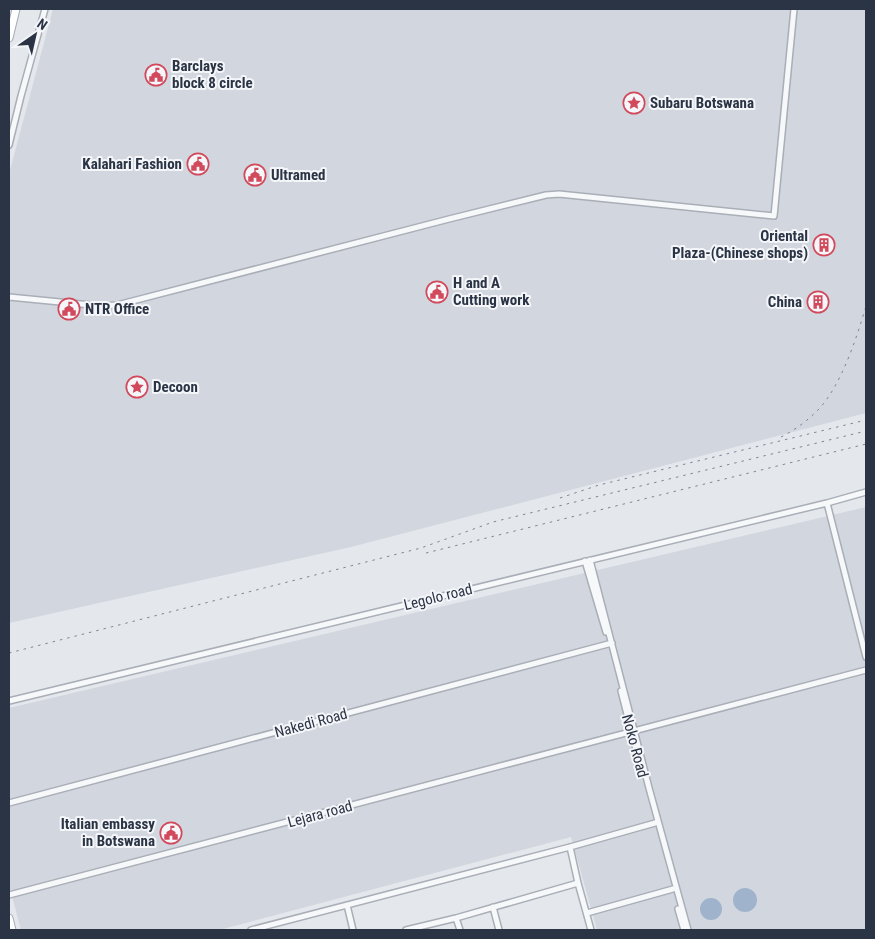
<svg xmlns="http://www.w3.org/2000/svg" width="875" height="939" font-family="'Roboto Condensed',sans-serif">
<style>
.built{fill:#d2d6de}
.water{fill:#9fb4cc}
.lines{fill:none;stroke-linecap:round;stroke-linejoin:round}
.minor-casing{stroke:#a9aeb7;stroke-width:8}
.major-casing{stroke:#a3abb8;stroke-width:9}
.minor{stroke:#f7f8fa;stroke-width:5}
.major{stroke:#fff;stroke-width:7}
.rail{stroke:#7d8696;stroke-width:1;stroke-dasharray:2.5 5;stroke-linecap:butt}
.labels{text-anchor:middle;dominant-baseline:central;stroke-width:4;stroke-linejoin:round;paint-order:stroke}
.poi-label{font-size:15px;font-weight:bold;fill:#2b3445;stroke:#f4f6f9;text-anchor:start}
.street-label{font-size:15px;fill:#2b3445;stroke:#f4f6f9}
</style>
<rect width="100%" height="100%" fill="#e4e7ec"/>
<!-- built -->
<path class="built" d="M53,9h813v404l-515,134 -342,76v-449z
M866,507v423h-269l-26,-93 -352,93h-198l-12,-45v-177z"/>
<!-- water -->
<path class="water" d="M733 900a12 12 0 1 1 24 0a12 12 0 1 1-24 0Z
M700 909a11 11 0 1 1 22 0a11 11 0 1 1-22 0Z"/>
<g class="lines">
<!-- minor casing -->
<g class="minor-casing">
<path id="minor" d="M9,145l12,-49 24,-87
M9,297l92,9 16,-1 332,-86 97,-24 13,-1 215,22 20,-207
M827,503l39,154
M590,560l59,228 39,142
M585,561l21,71
M621,691l18,70
M9,701l818,-198 39,-11
M9,803l603,-160
M570,847l8,36 13,47
M9,895l857,-225
M347,905l6,25
M493,907l6,23
M678,909l6,21
M587,913l86,-24
M456,918l4,12
M251,930l319,-83 85,-24
M406,930l50,-12 122,-35"/>
</g>
<!-- major casing -->
<g class="major-casing">
<path id="major" d="M9,38l7,-29
M9,918l3,12"/>
</g>
<!-- minor -->
<use href="#minor" class="minor"/>
<!-- major -->
<use href="#major" class="major"/>
<!-- rail -->
<path class="rail" d="M781,437c14,-7 26,-16 37,-27 23,-24 39,-73 48,-104
M560,498l39,-13 267,-65
M426,553l440,-109
M9,653l412,-105 72,-26 373,-91"/>
</g>
<!-- icons -->
<defs>
<g id="civic-ring" transform="scale(1.125)"><circle r="9.5" fill="#f4f6f9" stroke="#d1495b" stroke-width="1.5"/><path d="M-.6-6.5H3V-4.5H.6V-3L4-1V1h2V6H-6V1h2V-1L-.6-3ZM-1.2 2.5V6h2.4V2.5Z" fill="#d1495b"/></g>
<g id="sight-ring" transform="scale(1.125)"><circle r="9.5" fill="#f4f6f9" stroke="#d1495b" stroke-width="1.5"/><path d="M0-6L1.8-2.2L6-1.7L2.9 1.2L3.7 5.4L0 3.3L-3.7 5.4L-2.9 1.2L-6-1.7L-1.8-2.2Z" fill="#d1495b"/></g>
<g id="building-ring" transform="scale(1.125)"><circle r="9.5" fill="#f4f6f9" stroke="#d1495b" stroke-width="1.5"/><path d="M-4-6H4V6H1V3H-1V6H-4ZM-2.5-4.3h1.7v1.8h-1.7ZM.8-4.3h1.7v1.8H.8ZM-2.5-1h1.7V.8h-1.7ZM.8-1h1.7V.8H.8Z" fill="#d1495b"/></g>
</defs>
<g fill-rule="evenodd">
<use href="#civic-ring" x="156" y="75"/>
<use href="#sight-ring" x="634" y="103"/>
<use href="#civic-ring" x="198" y="164"/>
<use href="#civic-ring" x="255" y="175"/>
<use href="#building-ring" x="824" y="245"/>
<use href="#civic-ring" x="437" y="292"/>
<use href="#building-ring" x="818" y="302"/>
<use href="#civic-ring" x="69" y="309"/>
<use href="#sight-ring" x="137" y="387"/>
<use href="#civic-ring" x="171" y="833"/>
</g>
<g class="labels">
<!-- poi labels -->
<g class="poi-label">
<text x="172" y="66">Barclays<tspan x="172" dy="17">block 8 circle</tspan></text>
<text x="650" y="103">Subaru Botswana</text>
<text x="182" y="164" text-anchor="end">Kalahari Fashion</text>
<text x="271" y="175">Ultramed</text>
<text x="808" y="236" text-anchor="end">Oriental<tspan x="808" dy="17">Plaza-(Chinese shops)</tspan></text>
<text x="453" y="283">H and A<tspan x="453" dy="17">Cutting work</tspan></text>
<text x="802" y="302" text-anchor="end">China</text>
<text x="85" y="309">NTR Office</text>
<text x="153" y="387">Decoon</text>
<text x="155" y="824" text-anchor="end">Italian embassy<tspan x="155" dy="17">in Botswana</tspan></text>
</g>
<!-- street labels -->
<g class="street-label">
<text transform="translate(438 597) rotate(-14)">Legolo road</text>
<text transform="translate(311 723) rotate(-15)">Nakedi Road</text>
<text transform="translate(635 746) rotate(75)">Noko Road</text>
<text transform="translate(320 814) rotate(-15)">Lejara road</text>
</g>
</g>
<!-- border -->
<rect width="875" height="939" fill="none" stroke="#2b3445" stroke-width="20"/>
<!-- north arrow -->
<g transform="translate(35 35) rotate(34)" stroke="#f4f6f9" stroke-width="4" paint-order="stroke">
<path d="M0-4L9 19L0 12L-9 19Z" fill="#2b3445"/>
<text y="-8" font-size="14" font-weight="bold" text-anchor="middle" fill="#2b3445">N</text>
</g>
</svg>
